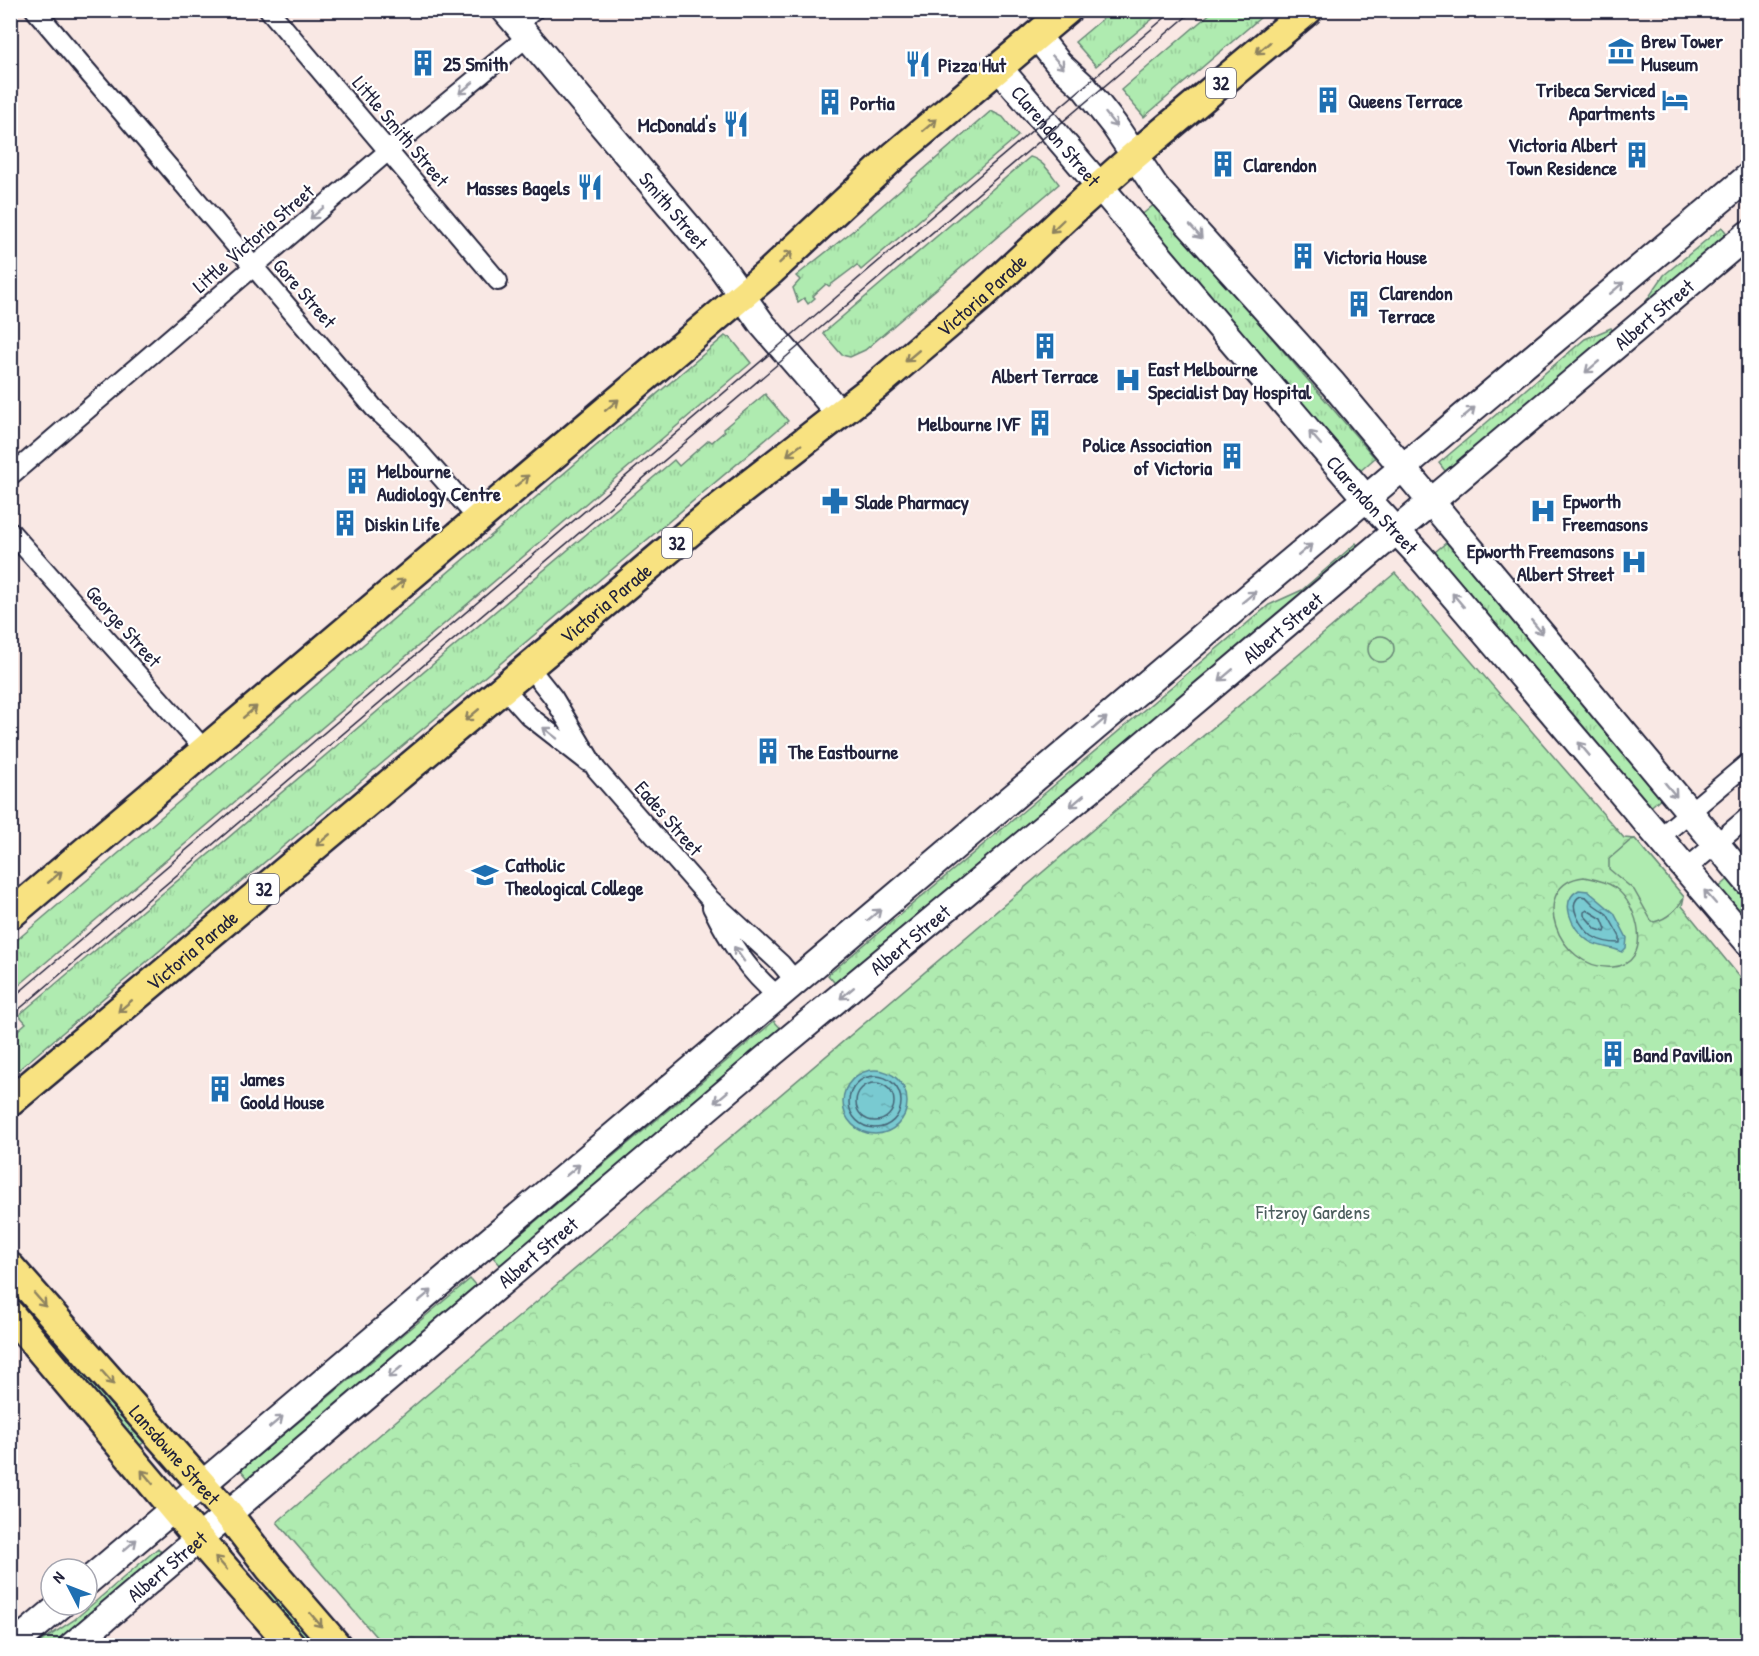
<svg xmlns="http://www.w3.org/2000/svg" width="1759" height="1656" font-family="'Patrick Hand',sans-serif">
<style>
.grass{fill:url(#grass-tufts);stroke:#688676;stroke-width:1.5}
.forest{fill:url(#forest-crowns);stroke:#688676;stroke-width:1.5}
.garden{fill:#afebb0;stroke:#688676;stroke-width:1.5}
.water{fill:url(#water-ripples);stroke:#568795;stroke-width:1.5}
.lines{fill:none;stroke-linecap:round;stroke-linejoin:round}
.shore{stroke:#456577;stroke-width:1.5}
.street-casing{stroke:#22223b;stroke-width:22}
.secondary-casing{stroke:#22223b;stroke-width:30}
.primary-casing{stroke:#22223b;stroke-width:33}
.street{stroke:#fff;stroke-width:18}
.secondary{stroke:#fff;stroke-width:26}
.primary{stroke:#f8e281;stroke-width:28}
.tram{stroke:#22223b;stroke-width:1.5}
.oneway{stroke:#8d825e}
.oneway2{stroke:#9c9ca7}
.labels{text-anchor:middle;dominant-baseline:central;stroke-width:4.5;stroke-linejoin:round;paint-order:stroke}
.shield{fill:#fff;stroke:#646476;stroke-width:1.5}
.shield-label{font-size:18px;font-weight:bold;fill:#22223b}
.poi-label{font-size:20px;font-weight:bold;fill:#22223b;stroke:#fff;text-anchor:start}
.street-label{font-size:20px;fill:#22223b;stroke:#fff}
.park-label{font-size:20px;fill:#4c5e5e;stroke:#fff}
</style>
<defs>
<pattern id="grass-tufts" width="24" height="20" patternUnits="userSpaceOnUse" patternTransform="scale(1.5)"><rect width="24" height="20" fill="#afebb0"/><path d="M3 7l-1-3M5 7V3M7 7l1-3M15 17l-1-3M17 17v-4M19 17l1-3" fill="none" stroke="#96c998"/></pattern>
<pattern id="forest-crowns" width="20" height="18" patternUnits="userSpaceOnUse" patternTransform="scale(1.5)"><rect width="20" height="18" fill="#afebb0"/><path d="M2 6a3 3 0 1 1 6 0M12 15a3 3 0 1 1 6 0" fill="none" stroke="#96c998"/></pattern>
<pattern id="water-ripples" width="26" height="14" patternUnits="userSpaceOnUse" patternTransform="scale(1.5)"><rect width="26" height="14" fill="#79cad1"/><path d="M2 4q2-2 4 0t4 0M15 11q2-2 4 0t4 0" fill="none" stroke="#68adb4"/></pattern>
</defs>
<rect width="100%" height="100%" fill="#f9e8e4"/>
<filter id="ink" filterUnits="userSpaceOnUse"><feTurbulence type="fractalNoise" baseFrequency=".0167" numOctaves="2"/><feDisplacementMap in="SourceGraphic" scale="12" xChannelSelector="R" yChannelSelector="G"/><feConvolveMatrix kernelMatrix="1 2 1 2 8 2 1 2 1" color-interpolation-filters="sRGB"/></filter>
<g filter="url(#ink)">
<!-- grass -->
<path class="grass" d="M1112,11h50l-66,55 -21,-24z
M1213,11h55l-124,106 -23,-27z
M991,111l12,6 15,19 -157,134 -4,-5 -28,21 -3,-2 -13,12 2,2 -7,6 -4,-6 -6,4 -5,-14 7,-8 -4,-4 59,-47z
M1030,157c13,3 21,17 29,27l-194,166 -15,7 -8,-2 -19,-22z
M1156,203l219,255 -17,15 -219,-256z
M1722,227l9,12 -84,72 -5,-4 22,-32z
M1611,328l5,8 -167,140 -10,-13 146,-124z
M725,336l3,2 2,-1 21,26 -740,629v-47z
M765,394l23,27 -777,655v-40l15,-13 -7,-8 655,-555 5,6 30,-26 3,2 13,-11 -2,-2z
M1447,542l216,254 -17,15 -216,-255z
M1356,543l6,8 -523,437 -11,-13 441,-370 33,-15z
M1733,875l15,19v38l-34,-40z
M774,1021l11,12 -281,236 -11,-12z
M10,1279l46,53 -9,7 -36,-42z
M470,1279l11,13 -229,191 -11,-13z
M74,1351l75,87 -12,10 -75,-87z
M158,1548l8,10 -105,87 -27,1 40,-26z
M275,1587l50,58h-21l-41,-48z"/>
<!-- forest -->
<path class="forest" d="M1395,573l229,265 11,1 49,58 -2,9 66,81v658h-1365l-106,-123z"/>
<!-- garden -->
<path class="garden" d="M1368 649a13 13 0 1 1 26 0a13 13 0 1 1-26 0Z
M1635,839l49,58c-6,12 -17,22 -30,25l-3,-2 -17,-30 -25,-21v-10l22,-19z
M1584,877c10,2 22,4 30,10 25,17 40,77 -1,80 -57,4 -86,-84 -29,-90z"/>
<!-- water -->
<path class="water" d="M1579,890l9,1 26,22 13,25 -1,10 -4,4c-11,-6 -25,-4 -35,-12 -15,-12 -29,-39 -8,-50z
M843 1102a32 32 0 1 1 64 0a32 32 0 1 1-64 0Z"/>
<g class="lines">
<!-- shore -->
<path class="shore" d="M1581,896l5,1 8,8 13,9 13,23v6c-9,0 -19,-1 -28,-7 -10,-7 -27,-33 -11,-40z
M1587,910l15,9 4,10 -1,3 -9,-3 -12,-14v-3z
M849 1102a26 26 0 1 1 52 0a26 26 0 1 1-52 0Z
M856 1102a19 19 0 1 1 38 0a19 19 0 1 1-38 0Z"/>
<!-- street casing -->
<g class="street-casing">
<path id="street" d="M35,10l339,398 31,28 72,82
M269,10l229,271
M517,25l17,-15
M10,476l384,-330 133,-109
M10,531l195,219
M529,667l24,30 43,72 112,128 73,67 15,18
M504,688l25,28 59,46
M1659,838l89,-75
M1686,869l62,-52
M712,907c17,34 36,65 66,89"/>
</g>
<!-- secondary casing -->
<g class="secondary-casing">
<g id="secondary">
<path id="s1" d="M505,10l213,252 44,62 78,90"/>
<path d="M1036,35l23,29 25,23 30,38 43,64 176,195 415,498"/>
<path id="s2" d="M998,67l359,421 62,67 329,387"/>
<path d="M87,1582l1188,-1007 473,-398"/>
<path d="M12,1646l49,-41"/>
<path id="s3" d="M72,1646l693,-587 347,-288 636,-537"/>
</g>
</g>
<!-- primary casing -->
<g class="primary-casing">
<g id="primary">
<path d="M10,915l761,-644 123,-115 173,-146"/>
<path id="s4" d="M10,1102l701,-588 166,-129 101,-86 103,-96 54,-48 173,-145"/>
<path id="s5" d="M10,1267l218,247 41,53 68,79"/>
<path d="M10,1314l188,224 94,108"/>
</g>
</g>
<!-- street -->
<use href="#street" class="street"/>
<!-- secondary -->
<use href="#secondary" class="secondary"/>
<!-- primary -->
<use href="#primary" class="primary"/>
<!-- tram -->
<path class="tram" d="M10,1000l1164,-990
M10,1017l1184,-1007"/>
</g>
<!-- one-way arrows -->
<defs><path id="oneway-shaft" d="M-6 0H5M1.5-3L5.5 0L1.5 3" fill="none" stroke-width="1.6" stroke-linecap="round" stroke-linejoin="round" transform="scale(1.5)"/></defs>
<g class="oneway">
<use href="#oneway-shaft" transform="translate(1263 48) rotate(140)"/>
<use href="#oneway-shaft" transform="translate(930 125) rotate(-41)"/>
<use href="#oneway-shaft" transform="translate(1057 226) rotate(136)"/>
<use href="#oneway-shaft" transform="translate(786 257) rotate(-43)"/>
<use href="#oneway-shaft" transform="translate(912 356) rotate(140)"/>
<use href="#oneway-shaft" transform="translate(612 405) rotate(-40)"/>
<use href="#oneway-shaft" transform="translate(794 450) rotate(143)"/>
<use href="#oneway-shaft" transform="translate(522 481) rotate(-40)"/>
<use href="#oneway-shaft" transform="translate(398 585) rotate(-40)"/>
<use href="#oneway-shaft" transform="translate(250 712) rotate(-40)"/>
<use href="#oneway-shaft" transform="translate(472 715) rotate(140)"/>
<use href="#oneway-shaft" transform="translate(323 840) rotate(140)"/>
<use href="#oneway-shaft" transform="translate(55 877) rotate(-40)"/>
<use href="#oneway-shaft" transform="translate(125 1006) rotate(140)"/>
<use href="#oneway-shaft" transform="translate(40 1300) rotate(49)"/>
<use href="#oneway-shaft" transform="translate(108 1378) rotate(49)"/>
<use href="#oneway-shaft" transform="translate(147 1477) rotate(-130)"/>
<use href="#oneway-shaft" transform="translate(221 1563) rotate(-132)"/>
<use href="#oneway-shaft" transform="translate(316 1620) rotate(50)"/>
</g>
<g class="oneway2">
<use href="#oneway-shaft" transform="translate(1058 62) rotate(49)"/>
<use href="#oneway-shaft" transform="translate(466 88) rotate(141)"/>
<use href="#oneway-shaft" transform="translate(1111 120) rotate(52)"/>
<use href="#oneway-shaft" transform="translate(317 213) rotate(139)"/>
<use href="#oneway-shaft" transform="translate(1196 232) rotate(48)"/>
<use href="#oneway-shaft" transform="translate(1617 288) rotate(-40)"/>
<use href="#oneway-shaft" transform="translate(1592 367) rotate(140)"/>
<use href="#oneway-shaft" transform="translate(1468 413) rotate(-40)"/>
<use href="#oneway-shaft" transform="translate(1315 438) rotate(-131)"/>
<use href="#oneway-shaft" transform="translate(1305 550) rotate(-40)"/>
<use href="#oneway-shaft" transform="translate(1249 597) rotate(-40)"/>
<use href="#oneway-shaft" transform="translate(1458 600) rotate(-130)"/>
<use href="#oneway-shaft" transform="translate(1537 627) rotate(50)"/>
<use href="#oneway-shaft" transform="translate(1226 675) rotate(140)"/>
<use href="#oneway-shaft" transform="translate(1100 723) rotate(-40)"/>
<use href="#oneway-shaft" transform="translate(550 733) rotate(-142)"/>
<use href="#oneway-shaft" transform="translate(1584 749) rotate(-130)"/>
<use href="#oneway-shaft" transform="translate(1671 790) rotate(50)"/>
<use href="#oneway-shaft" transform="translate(1077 801) rotate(140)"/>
<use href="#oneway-shaft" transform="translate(1710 897) rotate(-131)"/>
<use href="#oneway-shaft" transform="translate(874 915) rotate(-40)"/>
<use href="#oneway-shaft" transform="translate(739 954) rotate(-125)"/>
<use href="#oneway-shaft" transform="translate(847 993) rotate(140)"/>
<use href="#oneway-shaft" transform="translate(721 1097) rotate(140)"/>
<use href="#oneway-shaft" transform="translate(573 1170) rotate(-40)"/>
<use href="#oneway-shaft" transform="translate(425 1296) rotate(-40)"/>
<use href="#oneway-shaft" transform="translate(395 1372) rotate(140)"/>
<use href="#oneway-shaft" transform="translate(276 1422) rotate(-40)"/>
<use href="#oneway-shaft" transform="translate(130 1545) rotate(-41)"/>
</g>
</g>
<!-- icons -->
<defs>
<g id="museum-bare" transform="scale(2.07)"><path d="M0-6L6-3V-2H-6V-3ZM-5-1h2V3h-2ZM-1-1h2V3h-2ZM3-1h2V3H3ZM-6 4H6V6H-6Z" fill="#1f6fb2" stroke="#fff" stroke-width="2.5" paint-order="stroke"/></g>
<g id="building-bare" transform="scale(2.07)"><path d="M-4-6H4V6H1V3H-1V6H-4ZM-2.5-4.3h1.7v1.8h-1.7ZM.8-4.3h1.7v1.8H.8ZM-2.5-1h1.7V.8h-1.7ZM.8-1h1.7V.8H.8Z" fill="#1f6fb2" stroke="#fff" stroke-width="2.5" paint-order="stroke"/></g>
<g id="restaurant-bare" transform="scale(2.07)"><path d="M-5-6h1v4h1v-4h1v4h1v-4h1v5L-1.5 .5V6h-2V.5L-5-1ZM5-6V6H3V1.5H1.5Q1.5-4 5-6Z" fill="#1f6fb2" stroke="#fff" stroke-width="2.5" paint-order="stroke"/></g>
<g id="hotel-bare" transform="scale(2.07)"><path d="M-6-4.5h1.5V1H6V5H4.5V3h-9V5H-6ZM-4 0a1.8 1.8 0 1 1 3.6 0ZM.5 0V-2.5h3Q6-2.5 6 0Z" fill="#1f6fb2" stroke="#fff" stroke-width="2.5" paint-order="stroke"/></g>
<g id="hospital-bare" transform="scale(2.07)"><path d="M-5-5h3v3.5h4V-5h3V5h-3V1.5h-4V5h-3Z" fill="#1f6fb2" stroke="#fff" stroke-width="2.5" paint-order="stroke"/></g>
<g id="pharmacy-bare" transform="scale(2.07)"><path d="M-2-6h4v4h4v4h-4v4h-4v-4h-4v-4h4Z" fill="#1f6fb2" stroke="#fff" stroke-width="2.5" paint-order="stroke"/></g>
<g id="university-bare" transform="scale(2.07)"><path d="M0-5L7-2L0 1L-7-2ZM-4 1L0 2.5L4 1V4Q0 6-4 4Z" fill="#1f6fb2" stroke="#fff" stroke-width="2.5" paint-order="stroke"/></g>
</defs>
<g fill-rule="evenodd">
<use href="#museum-bare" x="1621" y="51"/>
<use href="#building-bare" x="423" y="63"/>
<use href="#restaurant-bare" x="918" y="64"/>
<use href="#building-bare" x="1328" y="100"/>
<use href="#hotel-bare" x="1675" y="100"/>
<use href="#building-bare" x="830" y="102"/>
<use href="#restaurant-bare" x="736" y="124"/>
<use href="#building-bare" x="1637" y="155"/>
<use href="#building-bare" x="1223" y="164"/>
<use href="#restaurant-bare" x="590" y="187"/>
<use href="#building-bare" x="1303" y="256"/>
<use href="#building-bare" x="1359" y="304"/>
<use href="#building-bare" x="1045" y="346"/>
<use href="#hospital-bare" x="1128" y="380"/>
<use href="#building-bare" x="1040" y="423"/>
<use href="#building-bare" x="1232" y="456"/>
<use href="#building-bare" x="357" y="481"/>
<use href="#pharmacy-bare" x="835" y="501"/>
<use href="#hospital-bare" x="1543" y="511"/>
<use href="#building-bare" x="345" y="523"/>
<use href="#hospital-bare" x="1634" y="562"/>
<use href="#building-bare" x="768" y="751"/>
<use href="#university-bare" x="485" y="875"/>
<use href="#building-bare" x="1613" y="1054"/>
<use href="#building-bare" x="220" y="1089"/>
</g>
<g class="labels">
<!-- shield labels -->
<g class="shield">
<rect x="1206" y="68" width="30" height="30" rx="4.5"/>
<rect x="662" y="528" width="30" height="30" rx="4.5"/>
<rect x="249" y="874" width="30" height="30" rx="4.5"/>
</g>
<g class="shield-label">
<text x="1221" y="83">32</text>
<text x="677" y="543">32</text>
<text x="264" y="889">32</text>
</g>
<!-- poi labels -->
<g class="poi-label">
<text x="1641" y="40">Brew Tower<tspan x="1641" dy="23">Museum</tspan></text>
<text x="443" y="63">25 Smith</text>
<text x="938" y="64">Pizza Hut</text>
<text x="1655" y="89" text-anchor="end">Tribeca Serviced<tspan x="1655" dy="23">Apartments</tspan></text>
<text x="1348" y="100">Queens Terrace</text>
<text x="850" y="102">Portia</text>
<text x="716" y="124" text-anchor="end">McDonald's</text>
<text x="1617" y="144" text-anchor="end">Victoria Albert<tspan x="1617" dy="23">Town Residence</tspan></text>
<text x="1243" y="164">Clarendon</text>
<text x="570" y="187" text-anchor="end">Masses Bagels</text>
<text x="1323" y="256">Victoria House</text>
<text x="1379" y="292">Clarendon<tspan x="1379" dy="23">Terrace</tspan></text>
<text x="1148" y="368">East Melbourne<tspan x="1148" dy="23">Specialist Day Hospital</tspan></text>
<text x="1045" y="375" text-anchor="middle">Albert Terrace</text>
<text x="1020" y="423" text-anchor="end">Melbourne IVF</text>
<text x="1212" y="444" text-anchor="end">Police Association<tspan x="1212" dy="23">of Victoria</tspan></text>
<text x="377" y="470">Melbourne<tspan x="377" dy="23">Audiology Centre</tspan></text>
<text x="1563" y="500">Epworth<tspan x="1563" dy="23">Freemasons</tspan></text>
<text x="855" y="501">Slade Pharmacy</text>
<text x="365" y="523">Diskin Life</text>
<text x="1614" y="550" text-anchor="end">Epworth Freemasons<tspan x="1614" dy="23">Albert Street</tspan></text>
<text x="788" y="751">The Eastbourne</text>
<text x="505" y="864">Catholic<tspan x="505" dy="23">Theological College</tspan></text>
<text x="1633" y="1054">Band Pavillion</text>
<text x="240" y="1078">James<tspan x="240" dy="23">Goold House</tspan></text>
</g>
<!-- street labels -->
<g class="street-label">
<text transform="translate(401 131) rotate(50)">Little Smith Street</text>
<text stroke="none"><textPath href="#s2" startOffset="90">Clarendon Street</textPath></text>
<text stroke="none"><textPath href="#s1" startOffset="262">Smith Street</textPath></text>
<text transform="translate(253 238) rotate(-41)">Little Victoria Street</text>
<text transform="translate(305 293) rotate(49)">Gore Street</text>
<text stroke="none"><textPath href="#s4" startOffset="1263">Victoria Parade</textPath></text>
<text stroke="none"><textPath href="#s3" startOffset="2068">Albert Street</textPath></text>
<text stroke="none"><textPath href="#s2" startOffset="576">Clarendon Street</textPath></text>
<text stroke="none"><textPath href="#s4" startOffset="777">Victoria Parade</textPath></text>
<text transform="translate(124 626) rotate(48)">George Street</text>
<text stroke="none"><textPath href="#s3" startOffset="1582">Albert Street</textPath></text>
<text transform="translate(669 818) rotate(49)">Eades Street</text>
<text stroke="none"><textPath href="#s3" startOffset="1096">Albert Street</textPath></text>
<text stroke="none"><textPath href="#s4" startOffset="237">Victoria Parade</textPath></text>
<text stroke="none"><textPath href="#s3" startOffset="610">Albert Street</textPath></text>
<text stroke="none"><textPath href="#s5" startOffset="250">Lansdowne Street</textPath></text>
<text stroke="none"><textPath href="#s3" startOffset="124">Albert Street</textPath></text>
</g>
<!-- park labels -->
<g class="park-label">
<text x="1313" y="1211">Fitzroy Gardens</text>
</g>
</g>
<!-- margin -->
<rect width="1759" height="1656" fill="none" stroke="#fff" stroke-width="36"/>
<rect x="18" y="18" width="1723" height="1620" fill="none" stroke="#22223b" stroke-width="2" filter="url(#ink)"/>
<!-- north arrow -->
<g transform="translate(69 1587) rotate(312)"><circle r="28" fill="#ffffff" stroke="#a7a7b1" stroke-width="1.5"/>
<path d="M0-4.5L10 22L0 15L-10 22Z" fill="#1f6fb2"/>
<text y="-9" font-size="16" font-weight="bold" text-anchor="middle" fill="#22223b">N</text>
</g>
</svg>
